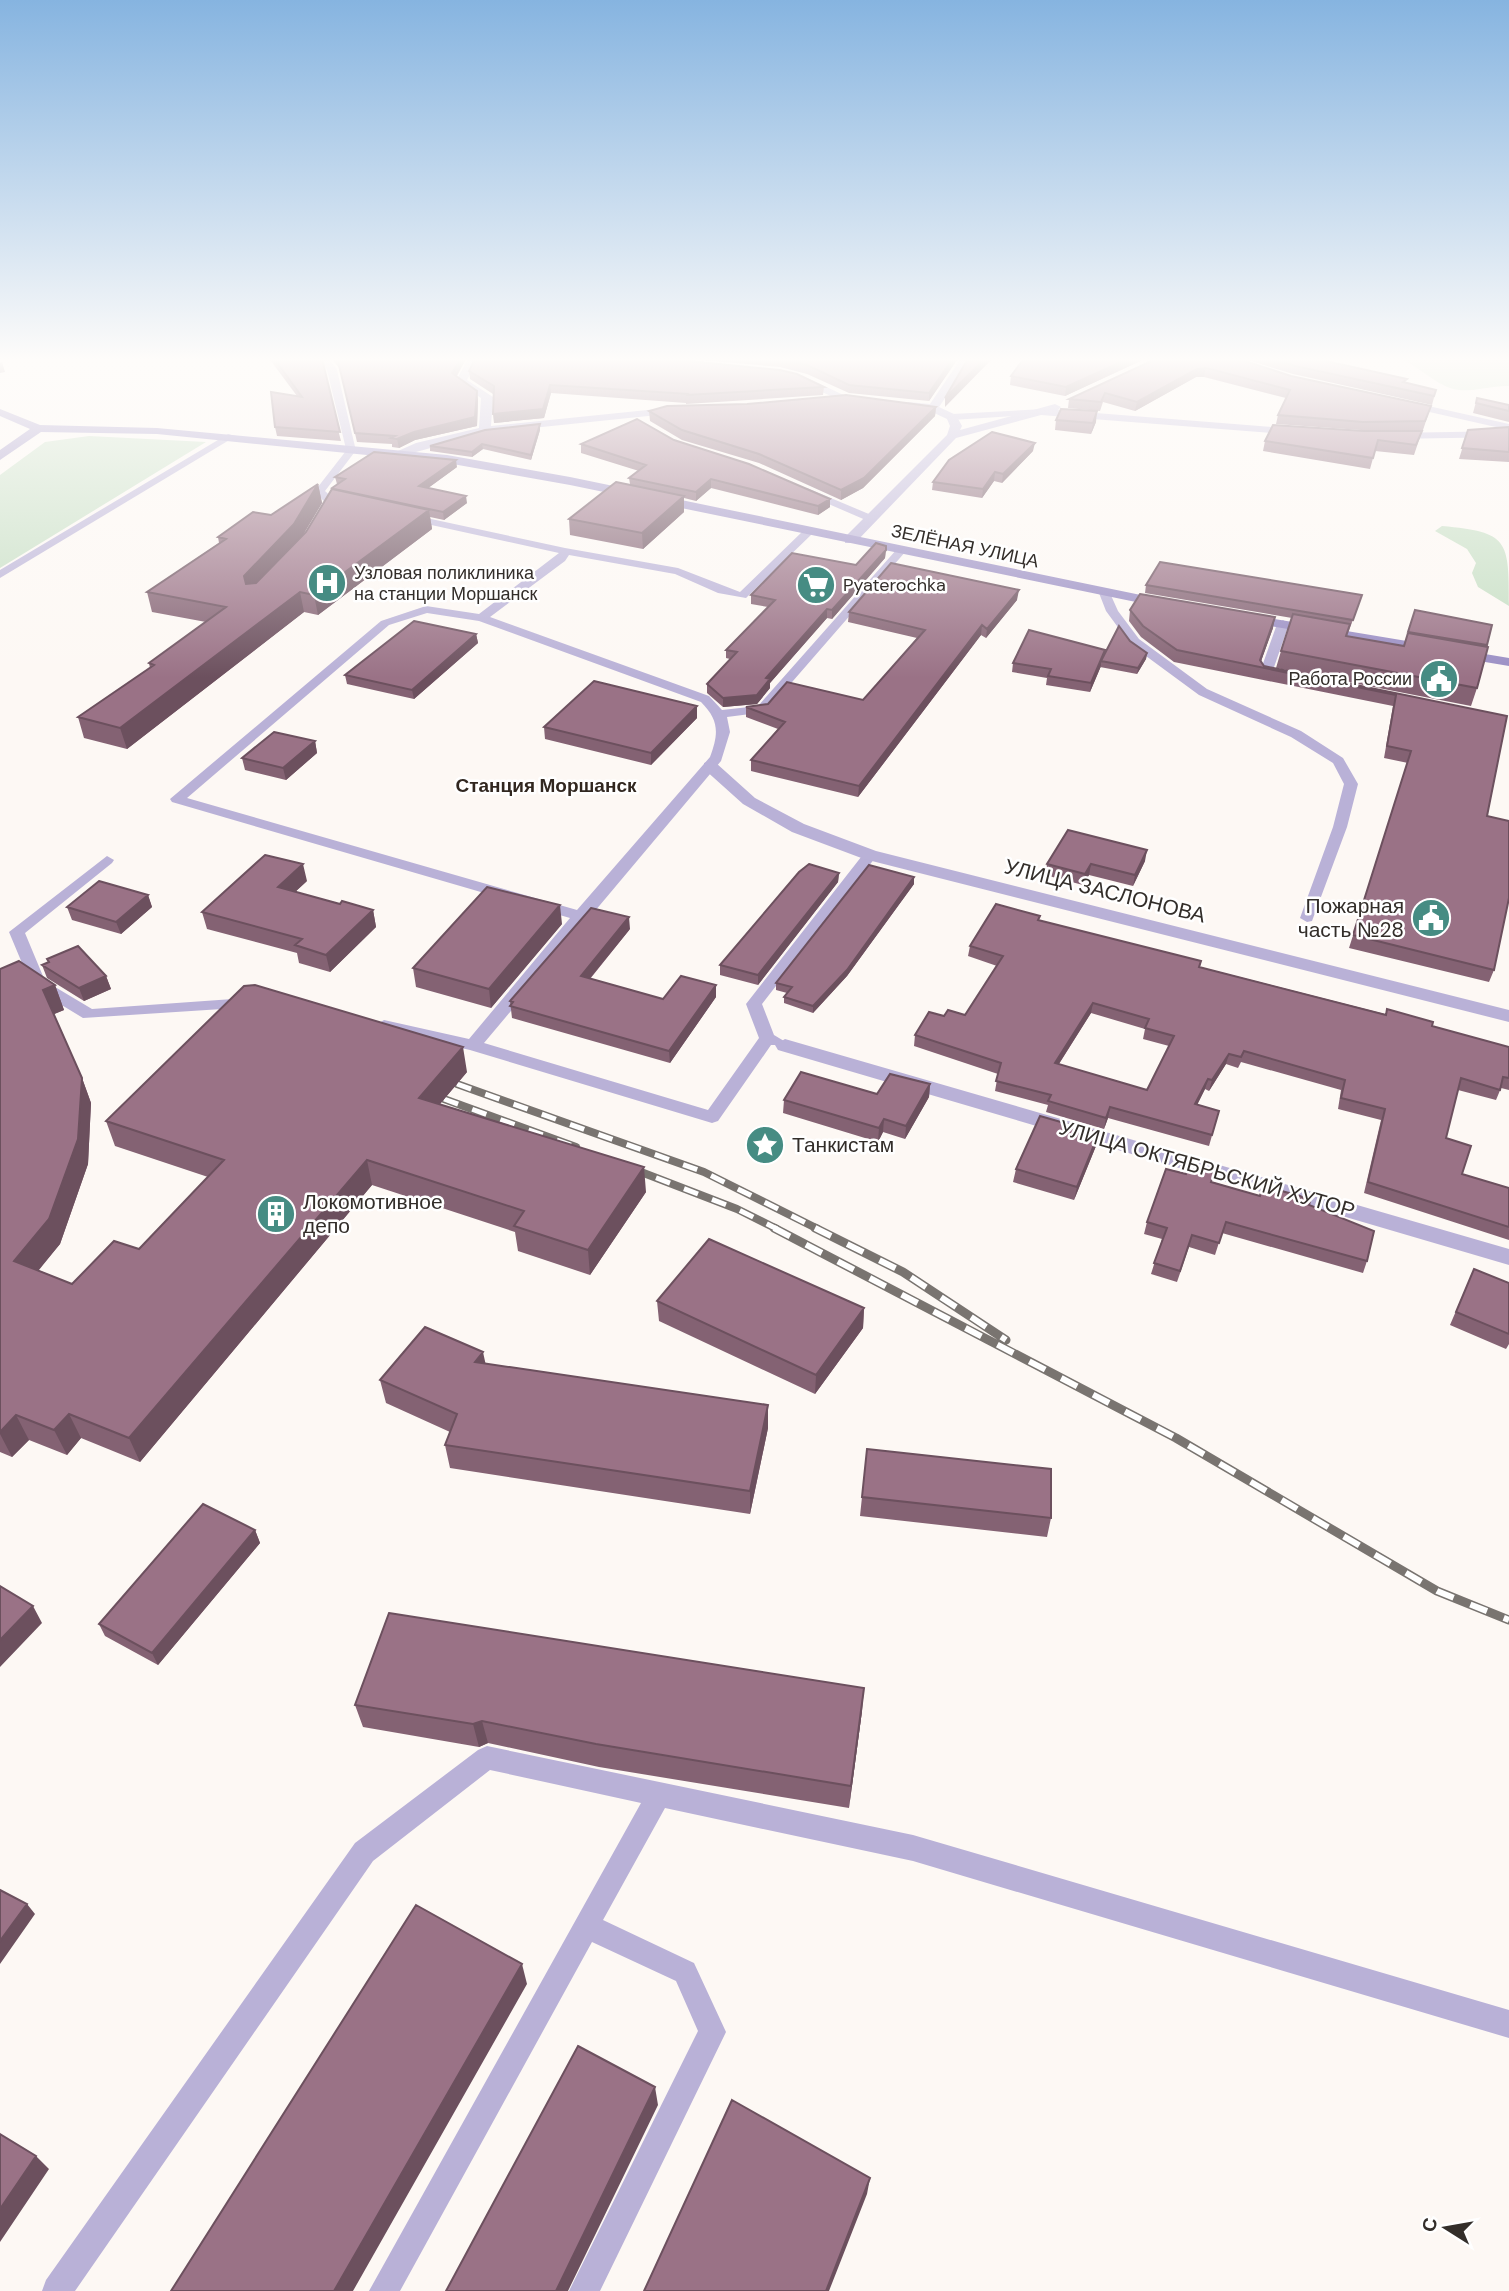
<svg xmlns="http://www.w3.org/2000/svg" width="1509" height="2291" font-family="'DM Sans',sans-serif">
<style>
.green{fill:#c5dec3}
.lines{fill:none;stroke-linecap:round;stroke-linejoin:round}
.lane{fill:#b9b1d7;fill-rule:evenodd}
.street{fill:#b9b1d7;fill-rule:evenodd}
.secondary{fill:#9a8ec4;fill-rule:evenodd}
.rail-far1-casing{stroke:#797470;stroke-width:8}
.rail-casing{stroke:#797470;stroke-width:9}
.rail-far1{stroke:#fff;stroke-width:5;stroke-dasharray:15;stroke-linecap:butt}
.rail{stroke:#fff;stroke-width:6;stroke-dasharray:18;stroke-linecap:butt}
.wall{fill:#846273;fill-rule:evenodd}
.shaded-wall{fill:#6c505e}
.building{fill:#9a7286;stroke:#6c505e;stroke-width:2;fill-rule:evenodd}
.labels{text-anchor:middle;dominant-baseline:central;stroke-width:5;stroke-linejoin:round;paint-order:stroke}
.far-street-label{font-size:18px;fill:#332e2a;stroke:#fff}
.far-poi-label{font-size:18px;fill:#332e2a;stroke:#fff;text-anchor:start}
.far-neighbourhood-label{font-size:19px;font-weight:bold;fill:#312720;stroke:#fff}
.street-label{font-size:21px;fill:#332e2a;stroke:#fff}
.poi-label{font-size:21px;fill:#332e2a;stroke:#fff;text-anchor:start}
</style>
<rect width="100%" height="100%" fill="#fdf8f4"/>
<!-- green -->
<path class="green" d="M1395,357h114v29c-15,-1 -37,6 -50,4 -24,-3 -40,-26 -64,-33z
M89,436l117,6 -206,126v-93l45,-33z
M1442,526c67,6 67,14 67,80l-31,-19 -6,-14 4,-10 -9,-14 -32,-18z"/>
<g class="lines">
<!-- lane -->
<path class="lane" d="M1406,401l103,23v6l-106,-24v-4z
M1044,409l5,3 -2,2 -95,6 -5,-3 5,-3z
M228,434l8,2 -236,142v-8z
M349,447l8,2 -32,42 11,10 -8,18h-8l5,-17 -11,-10z
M807,488l69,29 1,2 -9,2 -65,-28 -1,-2z
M408,514l157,34 113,20 62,24 65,-63h8v4l-67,65 -28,-5 -43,-19 -106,-19 -4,6 -75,56 219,79 13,14 36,-4 139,-157 9,2 -140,161 -39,5 3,15 -9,29 -237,282 224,67 51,-72 -13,-34 119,-152h10v6l-113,146 12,31 10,6 -2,4h-11l-53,76 -6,2 -242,-73 -92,-21 -2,-4 8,-5 85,19 101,-121 -398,-116 -2,-3 211,-178 45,-15 53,8 80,-61 -155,-34v-4zM427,613l52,8 222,81c18,18 18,31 9,55l-133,153 -390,-112 202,-173z
M1101,591h8l9,20 21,28 68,50 94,42 42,27 15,26 -11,43 -35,94 -5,1 -7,-4 33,-91 11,-43 -11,-21 -42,-26 -92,-42 -68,-50 -25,-34 -7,-18z
M1283,620l6,4 -16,46 13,2v6l-20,-2 -6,-4 17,-48z
M107,856l7,4 -2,3 -87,70 20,48 47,28 155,-11 8,5 -2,4 -170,11 -51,-31 -23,-55z
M487,1746l426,89 596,175v28l-596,-177 -248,-53 -62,112 91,43 32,69 -126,259h-31l129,-260 -22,-50 -84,-39 -192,349h-31l272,-488 -151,-33 -117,91 -298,430h-33l4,-11 309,-437 123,-93z"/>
<!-- street -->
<path class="street" d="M317,357h11l9,13 19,81 -10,-2 -19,-79z
M469,357h10l-12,23 26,17 -2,29 186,-19 6,3 -6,3 -192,20 -87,24v-6l18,-8 63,-15 2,-30 -25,-17z
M962,357h11l-34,50 17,8 6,11 -2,4 95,-26 6,3 -3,3 238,19 6,3 -6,3 -255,-20 -85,23 -101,105h-10v-6l102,-102 3,-9 -3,-7 -17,-8 -28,-6 6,-3 22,2z
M793,375h8l51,24 -10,2 -49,-22z
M1509,431v6l-117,2 -6,-3 6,-3z
M710,761l6,2 39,35 49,26 72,27 633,159v12l-645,-163 -72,-27 -49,-28 -39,-35v-6z
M785,1039l724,210v16l-731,-215 -3,-5z"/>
<!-- secondary -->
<path class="secondary" d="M0,409l40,16 117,3 290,27 123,22 595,123 7,4 -7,4 -595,-123 -123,-22 -290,-29 -116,-2 -41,28v-10l30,-21 -30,-13z
M1245,614l264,44v8l-269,-45 -2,-3z"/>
<!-- rail-far1 casing -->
<g class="rail-far1-casing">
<path id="rail-far1" d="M457,1084l247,88 114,57
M444,1099l132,48
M628,1167l109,42 40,20"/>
</g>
<!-- rail casing -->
<g class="rail-casing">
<path id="rail" d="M774,1228l402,210 261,153 72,29
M815,1228l88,44 103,68"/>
</g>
<!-- rail-far1 -->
<use href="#rail-far1" class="rail-far1"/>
<!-- rail -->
<use href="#rail" class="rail"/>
</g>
<!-- wall -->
<path class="wall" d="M268,357h51l22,84 -64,-5 -2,-9 22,-31z
M330,357h137l-10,19 21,23 -1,27 -62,14 -16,8 -7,-1v-3l-35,-2 -17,-73z
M667,357h292l-30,44 -80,-8 -42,-19 -27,-7z
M1025,357h124l-84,39 -55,-11 1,-9z
M1160,357l131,19 137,39 -5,15h-62l-85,-6 2,-9 8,-17 -82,-21h-8l-61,34 -32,-9 -3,9 -32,-3 1,-9z
M1238,357h70l128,33 -4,15 -139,-31z
M469,371l355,16 -1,8 -137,9v-1l-135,-10 -7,25 -50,5 -1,-29 -23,-15z
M1477,398l32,7v17l-36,-9z
M936,407l-1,9 -72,72 -22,12 -82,-37 -77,-23 -32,-19 -1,-10z
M1056,420l40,2 -5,12 -36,-4z
M1509,427v35l-50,-3 9,-29z
M540,430l-9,30 -48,-11 -11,8 -42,-6v-5z
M1364,431h58l-8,24 -39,-4 -5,18 -107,-18 2,-10z
M674,440l156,59v8l-12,8 -107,-27 -15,13 -12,-3v14l-41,37 -73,-14 -1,-16 61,-35 -1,-6 10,-7 -58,-18v-9z
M1033,451l-31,32 -8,-2 -12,17 -50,-8 1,-8z
M457,467l-29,21 39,15 -23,17 -14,-3 2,12 -114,86 -14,-3 -177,137 -43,-11 -6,-21 72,-49 -1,-5 57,-41 -54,-10 -5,-20 72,-49 -1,-6 53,-22 47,-31 4,19 -19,32 3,-3 26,-43v-1l5,-4 -2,-7z
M886,546l-1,12 -53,61 -5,-1 -57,65v5l-13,16 -34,3 -16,-14v-9l23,-25 -4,-1v-8l42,-43 -17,-3v-9l105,-30z
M1146,585l216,10 -15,41 57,10 11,-36 77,15 -15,63 -6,18 -195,-38 5,-17 11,-33 -147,-25z
M1017,600l-31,38 -5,-3 -123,162 -107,-26v-11l27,-31 -32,-12v-10l117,-7 54,-62 -69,-16 1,-10z
M1130,610l143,18 -12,33 3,5 243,50 -20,100 7,154 -5,12 -140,-34 59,-185 -24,-5 9,-52 -219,-44 -33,-25 -12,-16z
M476,634l2,9 -64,56 -67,-15 -2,-9z
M1130,641l17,12 -1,6 -9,15 -37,-7 1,-1 -11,26 -44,-7 1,-7 -35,-6 1,-9 92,-13 -1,6z
M697,706v12l-46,47 -106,-26 -1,-12z
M315,741l2,12 -31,27 -41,-10 -3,-12z
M1145,861l-12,25 -44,-11 -6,10 -38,-10 2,-11z
M839,873l-1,9 -80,103 -38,-10v-10z
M914,877v7l-67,92 -34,37 -29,-10v-6l3,-4 -11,-3v-7z
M307,881l-12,11 45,12 33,6 3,17 -46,45 -31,-9 -2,-10 -90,-24 -5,-17z
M148,895l4,12 -31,27 -49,-14 -5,-13z
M1039,920l162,41 -1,6 232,59 77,21v43l-8,-2 -5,12 -38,-10 -12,48 16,36 47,14v52l-145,-47 17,-73 -43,-11 3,-19 -100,-28 -3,6 -12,-4 -17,27 -4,-2 -8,16 22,6 -10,35 -101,-28 -4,11 -58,-17 2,-7 -53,-14 3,-17 -84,-28 1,-11 29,-19 21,-1 32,-49 -29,-10 2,-10zM1091,1013l54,16 -2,10 26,7 -22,44 -88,-26z
M562,924l-71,84 -75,-21 -3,-19z
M630,929l-40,50 73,20 53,-2 -46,66 -158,-45 -2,-17z
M47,959l59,17 5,13 -27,12 -37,-23 -5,-13 6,-2z
M0,969l55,16 9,25 -10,4 28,64 9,25 -3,61 -28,80 -22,26 34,14 67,-35 69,-72 -93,-31 -9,-25 361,-49 -27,32 206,88 -56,83 -72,-24 -3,-19 -143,-47 -232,277 -59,-24 -14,17 -38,-15 -17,17 -12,-5z
M930,1084l-1,13 -24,42 -22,-7 -5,10 -95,-29 1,-13 93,-6z
M1096,1146l-22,54 -61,-18 3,-13z
M1186,1174l74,22 49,9 58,56 -4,12 -141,-40 -7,22 -26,-8 -12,35 -26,-8 11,-35 -18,-5 3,-12z
M1474,1269l35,14v61l-3,5 -56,-24z
M657,1301l207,7 -1,20 -48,66 -156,-73z
M486,1364l282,64 -18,86 -300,-46 -5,-23 5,-13 -64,-29 -6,-23z
M867,1449l184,69 -4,19 -187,-21z
M255,1530l5,13 -102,122 -53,-29 -6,-12z
M355,1705l507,6 -13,97 -250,-41 -111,-24 -9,4 -116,-20z"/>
<!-- shaded-wall -->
<path class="shaded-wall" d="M462,357h5l-14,25 -1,-9z
M954,357h5l-30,44v-8z
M987,357h7l-49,50v-9z
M1132,357h17l-84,39 1,-9z
M2,362l3,10 -5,1v-10z
M1206,368l-2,9h-8l-61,34 2,-9 60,-33z
M550,385l1,8 -7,25 -50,5 -1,-9z
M477,391l1,8 -1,27 -62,14 -16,8 -2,-9z
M936,407l-1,9 -72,72 -22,12v-10z
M1097,411l-1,11 -5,12 2,-11z
M540,424v6l-9,30v-5z
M1035,443l-2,8 -31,32 1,-9z
M482,444l1,5 -11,8v-5z
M456,460l1,7 -37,27 -1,-8z
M995,472l-1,9 -12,17 1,-9z
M711,479v9l-15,13v-9z
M318,484l4,19 -24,40 -50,52 -4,-19z
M466,496l1,7 -23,17 -1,-8z
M684,496v16l-41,37 -1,-16z
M830,499v8l-12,8v-9z
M429,510l3,19 -114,86 -4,-20z
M886,550l-1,8 -53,61v-9z
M1019,590l-2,10 -31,38 1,-9z
M300,592l4,20 -177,137 -7,-21z
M827,609v9l-57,65v5l-13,16 -34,3v-9l43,-20z
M1275,617l-2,11 -14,39 1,-7z
M982,625l-1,10 -123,162 1,-11z
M476,634l2,9 -64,56 -2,-9z
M1105,650l-2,9 -2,2v5l-11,26 1,-9z
M1147,653l-1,6 -9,15 1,-6z
M697,706v12l-46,47v-12z
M315,741l2,12 -31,27 -3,-12z
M1147,850l-2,11 -12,25 2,-11z
M303,864l4,17 -25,23 -4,-17z
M1091,864l-2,11 -6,10 2,-11z
M839,873l-1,9 -80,103v-10z
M914,877v7l-67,92 -34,37v-7z
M148,895l4,12 -31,27 -5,-12z
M560,905l2,19 -71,84 -2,-19z
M373,910l3,17 -46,45 -4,-17z
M629,917l1,12 -48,59 -1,-12z
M106,976l5,13 -27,12 -5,-13z
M55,985l9,25 -12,5 -9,-25z
M716,985v12l-46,66 -1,-12z
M1093,1003l-2,10 -38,60 2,-10z
M463,1047l4,25 -43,51 -5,-25z
M1229,1054l-3,10 -17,27 3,-11z
M82,1078l9,25 -3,61 -28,80 -34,42 -12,-25z
M1208,1079l-3,10 -13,26 3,-11z
M930,1084l-1,13 -24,42 1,-13z
M1110,1107l-2,11 -4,11 2,-11z
M884,1119l-1,13 -5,10 1,-14z
M1099,1133l-3,13 -22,54 3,-13z
M367,1160l5,25 -232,277 -11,-24z
M644,1167l2,25 -56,83 -2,-25z
M864,1308l-1,20 -48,66 1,-19z
M483,1352l5,23 -13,-13z
M768,1405v23l-18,86v-23z
M69,1414l12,24 -14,17 -13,-25z
M16,1415l13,25 -17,17 -12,-23v-2z
M255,1530l5,13 -102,122 -6,-12z
M33,1606l9,17 -42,44v-27z
M864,1688l-2,23 -13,97 2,-22z
M482,1721l6,22 -9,4 -6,-23z
M27,1904l8,10 -35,50v-23z
M522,1964l5,20 -174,307h-19z
M655,2087l3,18 -90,186h-12z
M36,2156l13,13 -49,73v-33z
M870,2178l-3,16 -38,97h-3z"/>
<!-- building -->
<path class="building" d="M273,357h46l4,6 17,69 -65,-5 -4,-35 31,5z
M335,357h127l-10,16 25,18 -2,26 -61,15 -17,7 -6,-1 4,-2 -40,-3 -17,-72z
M476,357h172l132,13 17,4 27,13 -138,8 3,-1 -139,-9 -7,24 -50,5 1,-28 -25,-15z
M762,357h192l-25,36 -80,-8 -42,-20 -27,-6z
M969,357h18l-42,41z
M1025,357h107l-66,30 -55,-11z
M1160,357h73l58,19 140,30 -6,15 -62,1 -85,-7 12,-25 -84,-22 -9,1 -60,33 -32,-9 -4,9 -32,-3z
M1267,357h41l99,22 -4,3 33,8 -2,6 -139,-30z
M846,395l90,12 -72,71 -23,12 -82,-36 -77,-24 -33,-19 18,-5 80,-2z
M1477,398l32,7v6l-33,-8z
M1061,409l36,2 -4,12 -37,-3z
M637,419l37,21 75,24 81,35 -12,7 -107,-27 -15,13 -67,-14 17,-13 -65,-21z
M540,424l-9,31 -49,-11 -10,8 -42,-6 55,-16z
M1273,425l91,6h58l-6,14 -38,-5 -5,18 -108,-17z
M1509,427v25l-47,-4 6,-18z
M992,432l43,11 -32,31 -8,-2 -12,17 -50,-7 16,-22z
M374,452l82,8 -37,26 47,10 -23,16 -109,-23 -2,-1 13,-9 -10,-2z
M616,482l68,14 -42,37 -73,-14z
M318,484l-24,40 -50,52 2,8 10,-1 50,-51 26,-43 97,21 -115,85 -14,-3 -180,136 -42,-11 76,-52 -5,-2 77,-56 -79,-15 79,-53 -8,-2 35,-25 18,3z
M876,543l10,3v4l-54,60 -5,-1 -61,69 4,1 -13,16 -34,3 -16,-14 30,-32 -11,-2 49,-50 -24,-5 41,-42 64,12z
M1160,562l202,33 -9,25 -207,-35z
M891,563l128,27 -32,39 -5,-4 -123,161 -108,-26 34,-38 -39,-15 22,-3 19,-22 76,18 62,-70 -76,-18z
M1140,594l135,23 -15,43 4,6 243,50 -20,100 22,5v77l-15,72 -141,-35 58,-184 -24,-5 9,-51 -219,-45 -34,-24 -13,-16z
M1415,610l77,15 -5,20 -79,-13z
M1293,614l57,10 -4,12 58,10 4,-13 80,14 -11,41 -196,-37z
M414,621l62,13 -64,56 -67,-15z
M1119,626l11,15 17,12 -9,15 -37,-7z
M1029,630l76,20 -14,33 -43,-7 3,-7 -38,-6z
M594,681l103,25 -46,47 -107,-26z
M274,732l41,9 -32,27 -41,-10z
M1068,830l79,20 -12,25 -44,-11 -6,10 -38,-10z
M265,855l38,9 -25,23 62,17 2,-3 31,9 -47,45 -31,-10 7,-6 -100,-27z
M809,864l30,9 -81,102 -38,-10 79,-93z
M869,865l45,12 -67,93 -34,36 -29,-9 8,-10 -16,-4z
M99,881l49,14 -32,27 -49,-15z
M487,887l73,18 -71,84 -76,-21z
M996,904l44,12 -2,4 163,41 -2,6 187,48 1,-6 46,13 -1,4 77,21v31l-6,-1 -3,13 -39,-12 -15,60 25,8 -9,28 47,14v39l-141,-45 17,-73 -44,-11 4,-18 -101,-29 -3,6 -12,-3 -17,26 -4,-1 -13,25 24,7 -7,24 -102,-28 -4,11 -58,-17 3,-6 -55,-14 5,-18 -86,-28 14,-23 15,4 4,-6 17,5 38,-59 -33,-10zM1093,1003l56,16 -4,9 29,8 -27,54 -92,-27z
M591,908l38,9 -48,59 82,23 18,-23 35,9 -47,66 -159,-45 3,-4 -3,-1z
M78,946l28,30 -27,12 -37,-23 7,-3 -2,-3z
M19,961l36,24 -12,5 39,88 -4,61 -29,80 -35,42 58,23 42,-43 25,8 85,-89 -118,-39 138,-135 11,-1 208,62 -44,51 225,69 -56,83 -74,-24 10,-15 -157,-51 -238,278 -60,-24 -15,16 -38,-15 -16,17v-463z
M801,1072l76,22 13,-20 40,10 -24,42 -22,-7 -5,9 -95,-28z
M1040,1116l59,17 -22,54 -61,-18z
M1189,1165l25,8 -3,9 49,14 3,-10 37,10 10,5 -1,4 65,26 -7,30 -141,-39 -7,21 -27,-8 -12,36 -26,-8 13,-35 -20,-6 19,-53 20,5z
M709,1239l155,69 -48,67 -159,-74z
M1474,1269l35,14v51l-53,-22z
M425,1327l58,25 -8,10 293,43 -18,86 -305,-46 12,-31 -77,-34z
M867,1449l184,20v49l-189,-21z
M203,1504l52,26 -103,123 -53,-29z
M0,1586l33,20 -33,34z
M389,1613l475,75 -13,98 -255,-42 -114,-23 -9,3 -118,-19z
M0,1890l27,14 -27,37z
M416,1905l106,59 -188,327h-163z
M578,2046l77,41 -99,204h-110z
M732,2100l138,78 -44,113h-182z
M0,2134l36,22 -36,53z"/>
<!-- sky -->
<linearGradient id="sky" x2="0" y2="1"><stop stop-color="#86b4e0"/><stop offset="0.53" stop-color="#fefcfa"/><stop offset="1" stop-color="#fefcfa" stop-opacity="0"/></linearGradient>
<rect width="1509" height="678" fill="url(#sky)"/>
<!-- icons -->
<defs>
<g id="hospital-disc" transform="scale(2.0125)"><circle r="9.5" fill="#468c83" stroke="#fff"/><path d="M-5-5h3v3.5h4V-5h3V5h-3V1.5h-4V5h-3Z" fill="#fff"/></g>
<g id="supermarket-disc" transform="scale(2.0125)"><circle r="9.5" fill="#468c83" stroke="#fff"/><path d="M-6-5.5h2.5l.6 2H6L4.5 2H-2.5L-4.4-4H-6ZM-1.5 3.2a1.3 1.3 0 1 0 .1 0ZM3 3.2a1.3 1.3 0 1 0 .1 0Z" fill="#fff"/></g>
<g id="civic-disc" transform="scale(2.0125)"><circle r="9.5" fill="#468c83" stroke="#fff"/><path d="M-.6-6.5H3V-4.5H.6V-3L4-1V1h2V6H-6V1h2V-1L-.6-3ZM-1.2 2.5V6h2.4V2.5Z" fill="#fff"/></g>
<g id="sight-disc" transform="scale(2.0125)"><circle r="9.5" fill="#468c83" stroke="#fff"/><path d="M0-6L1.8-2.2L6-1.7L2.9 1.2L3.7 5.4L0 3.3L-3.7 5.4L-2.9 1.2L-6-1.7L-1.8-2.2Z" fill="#fff"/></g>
<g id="building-disc" transform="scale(2.0125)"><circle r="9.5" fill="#468c83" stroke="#fff"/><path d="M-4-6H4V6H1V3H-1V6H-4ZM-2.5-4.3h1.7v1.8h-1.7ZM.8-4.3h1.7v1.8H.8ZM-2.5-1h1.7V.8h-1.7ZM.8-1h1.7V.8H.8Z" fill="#fff"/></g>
</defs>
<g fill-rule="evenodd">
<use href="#hospital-disc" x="327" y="583"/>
<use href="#supermarket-disc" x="816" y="585"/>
<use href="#civic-disc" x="1439" y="679"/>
<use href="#civic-disc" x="1431" y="918"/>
<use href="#sight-disc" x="765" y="1145"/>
<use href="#building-disc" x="276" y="1214"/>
</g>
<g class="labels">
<!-- far-street labels -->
<g class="far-street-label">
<text transform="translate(965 546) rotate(12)">ЗЕЛЁНАЯ УЛИЦА</text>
</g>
<!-- far-poi labels -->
<g class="far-poi-label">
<text x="354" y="573">Узловая поликлиника<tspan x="354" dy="21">на станции Моршанск</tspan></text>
<text x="843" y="585">Pyaterochka</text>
<text x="1412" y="679" text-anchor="end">Работа России</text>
</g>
<!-- far-neighbourhood labels -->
<g class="far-neighbourhood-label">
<text x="546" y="785">Станция Моршанск</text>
</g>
<!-- street labels -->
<g class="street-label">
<text transform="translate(1105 891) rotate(14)">УЛИЦА ЗАСЛОНОВА</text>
<text transform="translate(1207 1169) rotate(16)">УЛИЦА ОКТЯБРЬСКИЙ ХУТОР</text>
</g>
<!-- poi labels -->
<g class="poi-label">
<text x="1404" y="906" text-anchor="end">Пожарная<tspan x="1404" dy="24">часть №28</tspan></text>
<text x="792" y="1145">Танкистам</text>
<text x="303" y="1202">Локомотивное<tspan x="303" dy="24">депо</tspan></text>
</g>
</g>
<!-- north arrow -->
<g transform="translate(1446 2228) rotate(281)" stroke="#ffffff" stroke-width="5" paint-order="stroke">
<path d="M0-5L12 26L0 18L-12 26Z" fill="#332e2a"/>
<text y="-10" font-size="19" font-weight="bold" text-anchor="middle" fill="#332e2a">С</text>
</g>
</svg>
